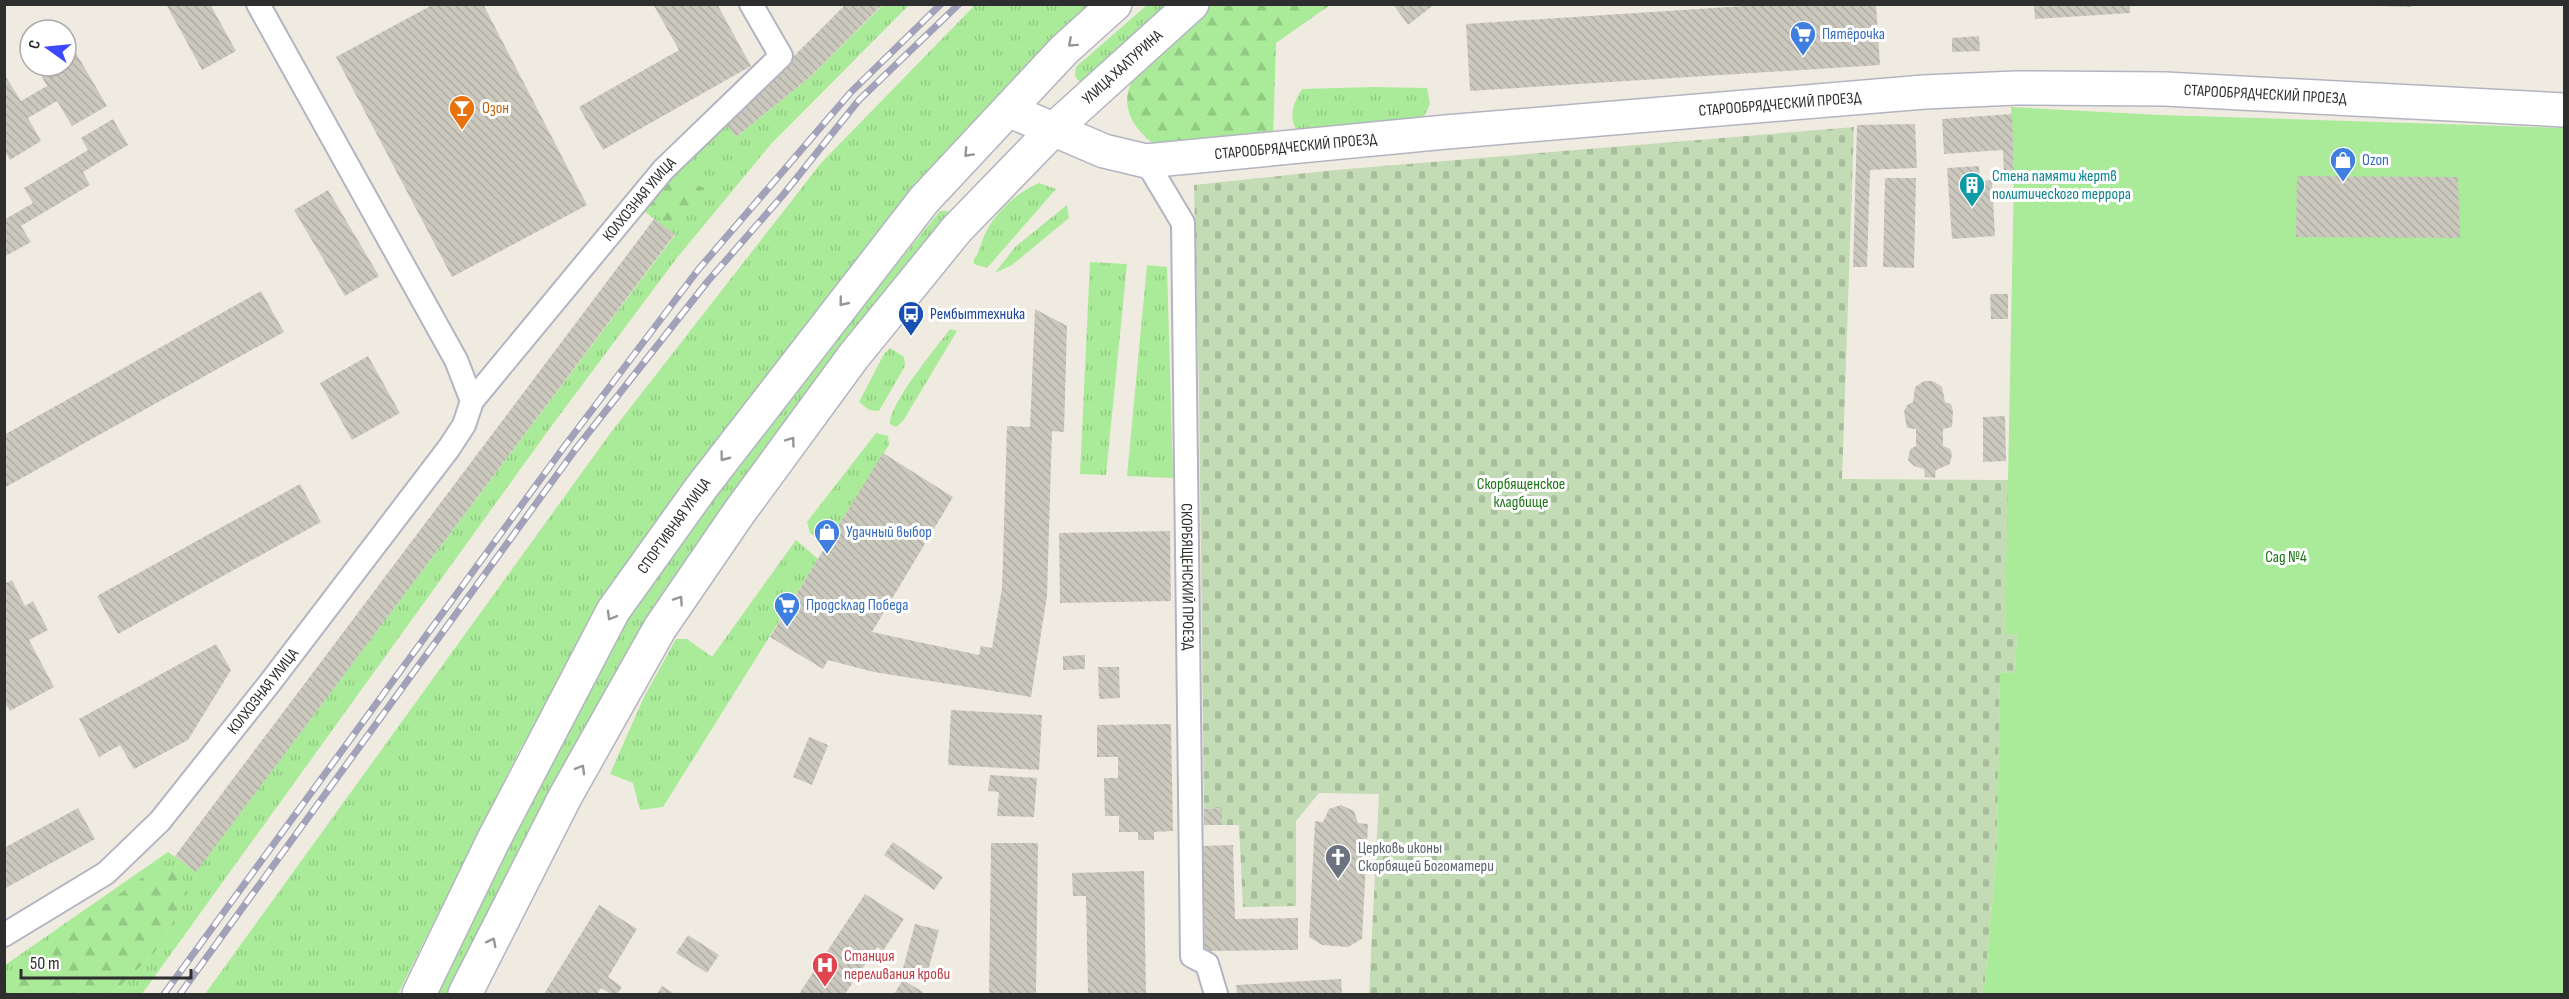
<svg xmlns="http://www.w3.org/2000/svg" width="2569" height="999" font-family="'Sofia Sans Condensed',sans-serif">
<style>
.grass{fill:url(#grass-tufts);fill-rule:evenodd}
.forest{fill:url(#forest-firs)}
.cemetery{fill:url(#cemetery-stones)}
.park{fill:#a9eb98}
.building{fill:url(#building-back-hatch)}
.lines{fill:none;stroke-linecap:round;stroke-linejoin:round}
.street-casing{stroke:#b3b4c2;stroke-width:26}
.secondary-casing{stroke:#b3b4c2;stroke-width:36}
.street{stroke:#fff;stroke-width:22}
.secondary{stroke:#fff;stroke-width:33}
.rail-casing{stroke:#a1a1ba;stroke-width:7}
.rail{stroke:#fff;stroke-width:4.5;stroke-dasharray:14;stroke-linecap:butt}
.oneway{stroke:#969696}
.labels{text-anchor:middle;dominant-baseline:central;stroke-width:6;stroke-linejoin:round;paint-order:stroke}
.shop-label{font-size:16px;fill:#366cbe;stroke:#fff;text-anchor:start}
.street-label{font-size:16px;fill:#2e2e2e;stroke:#fff}
.food-label{font-size:16px;fill:#c56008;stroke:#fff;text-anchor:start}
.culture-label{font-size:16px;fill:#0d838f;stroke:#fff;text-anchor:start}
.transit-label{font-size:16px;fill:#164399;stroke:#fff;text-anchor:start}
.park-label{font-size:16px;fill:#1c7514;stroke:#fff}
.worship-label{font-size:16px;fill:#5b616d;stroke:#fff;text-anchor:start}
.health-label{font-size:16px;fill:#be3a42;stroke:#fff;text-anchor:start}
</style>
<defs>
<pattern id="grass-tufts" width="24" height="20" patternUnits="userSpaceOnUse" patternTransform="scale(1.5)"><rect width="24" height="20" fill="#a9eb98"/><path d="M3 7l-1-3M5 7V3M7 7l1-3M15 17l-1-3M17 17v-4M19 17l1-3" fill="none" stroke="#92ca83"/></pattern>
<pattern id="forest-firs" width="22" height="20" patternUnits="userSpaceOnUse" patternTransform="scale(1.5)"><rect width="22" height="20" fill="#a9eb98"/><path d="M5 1l3.5 6h-7zM16 11l3.5 6h-7z" fill="#92ca83"/></pattern>
<pattern id="cemetery-stones" width="16" height="16" patternUnits="userSpaceOnUse" patternTransform="scale(1.5)"><rect width="16" height="16" fill="#c3dcb5"/><path d="M2 7V4a2 2 0 0 1 4 0v3zM10 15v-3a2 2 0 0 1 4 0v3z" fill="#a8bd9c"/></pattern>
<pattern id="building-back-hatch" width="6" height="6" patternUnits="userSpaceOnUse" patternTransform="scale(1.5)"><rect width="6" height="6" fill="#cbc9be"/><path d="M-1 5l2 2M0 0l6 6M5-1l2 2" fill="none" stroke="#afada4"/></pattern>
</defs>
<rect width="100%" height="100%" fill="#f0ebe0"/>
<!-- grass -->
<path class="grass" d="M883,5h26l-138,139 -95,115 -126,169 -408,566h-30l43,-42 33,-60 -10,-22 -173,107v-12l163,-113 28,19 479,-636 -35,-27 82,-89 14,18 74,-60zM672,177l32,11 -55,19z
M975,5h117l-403,480 -169,264 -122,245h-193l404,-559 212,-272z
M1147,5h26l-86,76 -7,1 -5,-6 1,-9z
M1373,87l54,1 3,16 -9,19 -120,12c-14,-14 -9,-30 1,-46z
M1039,183l17,6 -69,79 -13,-4v-5c6,-7 7,-17 11,-25 11,-23 31,-41 54,-51z
M1067,205l2,13 -57,47 -17,8 20,-26z
M940,211h7l7,6 -228,291 -272,486h-18c60,-125 117,-259 193,-376 94,-142 204,-275 311,-407z
M1090,262l37,2 -21,211 -26,-1z
M1147,265l20,2 6,211 -46,-2z
M950,329l7,2 -54,90 -7,6 -6,-3c0,-22 46,-76 60,-95z
M890,348l14,9 1,9 -26,45 -10,-1 -10,-8 25,-48z
M876,433l12,3 1,9 -63,100 -16,-12 -3,-11z
M796,540l22,19 -155,248 -23,3 -7,-27 -23,-9 34,-77 32,-58h11l25,18z
M37,985l8,9h-28l5,-5z"/>
<!-- forest -->
<path class="forest" d="M1212,5h118l-54,38 -3,95 -118,7c-72,-55 14,-105 57,-140z
M673,177l32,11 -24,32 -17,1 -15,-10v-4z
M157,867l22,3 9,22 -33,60 -43,42h-67l-8,-9 -15,4 -5,5h-12v-17z"/>
<!-- cemetery -->
<path class="cemetery" d="M1854,127l-12,352 168,1 -5,154h12l-2,38 -15,1 -3,175 -12,134 -4,12h-612l10,-200 -60,-1 -23,28v85l-53,1 -4,-82h-17v-17l-18,1 -5,-414 -5,-210 141,-15z"/>
<!-- park -->
<path class="park" d="M2011,107l149,8 404,13v866h-583l4,-12 12,-134 3,-175 15,-1 2,-37 -12,-1 9,-460z"/>
<!-- building -->
<path class="building" d="M166,4h44l26,47 -34,19z
M434,4h49l104,201 -135,72 -116,-220z
M653,4h64l34,62 -148,84 -24,-43 100,-57z
M846,4h37l-73,73 -74,60 -14,-18 54,-45z
M1393,4h42l-27,21z
M1775,4h101l4,61 -410,26 -4,-67z
M2034,4h96v9l-95,6z
M2315,4h96v3z
M66,36l41,70 -35,20 -15,-25 -29,17 13,23 -31,19 -6,-10v-76l17,27 26,-15 -11,-20h30z
M1979,36l1,15 -28,1v-14z
M2012,114l2,60h-10l-1,-24 -59,4 -2,-35z
M113,119l15,26 -45,27 7,13 -69,41 10,16 -27,15v-37l29,-17 -9,-15 64,-38 -7,-12z
M1915,124l2,44 -47,2 -3,97h-14l4,-142z
M1979,166l1,15 12,-1 3,56 -43,3 -5,-71z
M2297,176l161,1 2,61 -164,-1z
M1885,178h31l-2,90 -31,-1z
M328,190l51,86 -34,20 -51,-86z
M654,219l21,15 -479,638 -21,-16z
M261,291l23,41 -280,156v-53z
M1990,294h18v25h-17z
M1035,309l32,17 -3,106 -12,-1 -5,165 -16,101 -157,-25 -46,-12 -5,9 -53,-32 113,-184 70,44 -81,135 107,23 2,-9 11,2 10,-60 5,-162 23,1z
M368,356l32,57 -48,27 -32,-57z
M1924,381h9l9,6 3,15 6,2 2,7 -1,16 -9,2v17l7,3 2,5 -2,10 -14,6 -1,8 -10,-1 -1,-8 -10,-3 -6,-6 2,-11 6,-3v-17l-9,-1 -3,-16 3,-7 6,-3 2,-15z
M2005,416l1,45 -23,1v-45z
M300,484l21,38 -203,112 -21,-38z
M1170,531l1,70 -111,2 -1,-70z
M12,580l13,26 8,-5 15,29 -19,10 25,47 -44,24 -6,-10v-117z
M216,644l15,26 -43,70 -54,29 -14,-24 -21,12 -20,-38z
M1085,655v14l-22,1v-14z
M1098,667h21l1,31 -21,1z
M951,710l91,5 -3,55 -91,-5z
M1171,724l2,107 -19,1v8h-16v-8h-19v-16h-14l-1,-38h14v-21h-21v-32z
M809,737l19,8 -16,40 -19,-8z
M990,775l47,3 -3,39 -37,-1 2,-24 -11,-1z
M1341,805l13,6 4,12 10,1 -6,115 -14,8 -26,-2 -13,-8 6,-116 8,1 6,-13z
M78,808l17,31 -91,50v-41z
M1222,808v17h-18v-16z
M893,842l50,35 -9,13 -50,-35z
M991,843h47l-2,151h-47z
M1233,845l2,74 63,-1v32l-93,1 -2,-105z
M1144,871l2,123h-58l-2,-98h-13l-1,-23z
M865,894l39,25 -21,32 -6,-4 -32,47h-46z
M599,905l38,24 -29,48 14,10 -5,7h-6l-10,-6 -4,6h-53z
M915,924l24,6 -14,52 -24,-6z
M688,935l31,20 -12,18 -31,-20z
M1341,979l1,15h-105l-1,-9z
M903,980l20,12 -2,2h-27z
M662,986l13,8h-18z"/>
<g class="lines">
<!-- street casing -->
<g class="street-casing">
<g id="street">
<path d="M258,4l198,356 16,41"/>
<path id="s1" d="M1146,161l37,62 9,733 15,8 9,30"/>
<path id="s2" d="M4,935l102,-62 54,-52 109,-137 180,-236 15,-23 8,-24 191,-231 118,-114 -30,-52"/>
</g>
</g>
<!-- secondary casing -->
<g class="secondary-casing">
<g id="secondary">
<path id="s3" d="M1008,110l96,41 42,10 300,-29 478,-40 92,-4 149,1 399,21"/>
<path id="s4" d="M419,994l74,-153 120,-230 88,-123 223,-288 140,-150 51,-46"/>
<path id="s5" d="M465,994l100,-197 95,-169 78,-114 115,-157 104,-128 97,-100 138,-125"/>
</g>
</g>
<!-- street -->
<use href="#street" class="street"/>
<!-- secondary -->
<use href="#secondary" class="secondary"/>
<!-- rail casing -->
<g class="rail-casing">
<path id="rail" d="M164,994l400,-547 134,-177 153,-178 90,-88
M180,994l395,-544 133,-169 75,-86 76,-95 100,-96"/>
</g>
<!-- rail -->
<use href="#rail" class="rail"/>
</g>
<!-- one-way arrows -->
<defs><path id="oneway-chevron" d="M-2-3.5L2.5 0L-2 3.5" fill="none" stroke-width="1.6" stroke-linecap="round" stroke-linejoin="round" transform="scale(1.5)"/></defs>
<g class="oneway">
<use href="#oneway-chevron" transform="translate(1072 43) rotate(138)"/>
<use href="#oneway-chevron" transform="translate(968 153) rotate(133)"/>
<use href="#oneway-chevron" transform="translate(843 302) rotate(129)"/>
<use href="#oneway-chevron" transform="translate(791 441) rotate(-54)"/>
<use href="#oneway-chevron" transform="translate(724 457) rotate(127)"/>
<use href="#oneway-chevron" transform="translate(679 600) rotate(-56)"/>
<use href="#oneway-chevron" transform="translate(611 616) rotate(120)"/>
<use href="#oneway-chevron" transform="translate(581 769) rotate(-60)"/>
<use href="#oneway-chevron" transform="translate(492 942) rotate(-63)"/>
</g>
<!-- icons -->
<defs>
<g id="supermarket-pin" transform="scale(1.35)"><path d="M0 17L-7.5 6A9.5 9.5 0 1 1 7.5 6Z" fill="#3f7fe0" stroke="#fff"/><path d="M-6-5.5h2.5l.6 2H6L4.5 2H-2.5L-4.4-4H-6ZM-1.5 3.2a1.3 1.3 0 1 0 .1 0ZM3 3.2a1.3 1.3 0 1 0 .1 0Z" fill="#fff"/></g>
<g id="bar-pin" transform="scale(1.35)"><path d="M0 17L-7.5 6A9.5 9.5 0 1 1 7.5 6Z" fill="#e8710a" stroke="#fff"/><path d="M-6-5H6L.8 .8V4.5H3.5V6h-7V4.5H-.8V.8Z" fill="#fff"/></g>
<g id="shop-pin" transform="scale(1.35)"><path d="M0 17L-7.5 6A9.5 9.5 0 1 1 7.5 6Z" fill="#3f7fe0" stroke="#fff"/><path d="M-5-2.5h2.3a2.7 3.5 0 0 1 5.4 0H5L5.5 6h-11ZM-1.5-2.5h3a1.5 2.3 0 0 0-3 0Z" fill="#fff"/></g>
<g id="building-pin" transform="scale(1.35)"><path d="M0 17L-7.5 6A9.5 9.5 0 1 1 7.5 6Z" fill="#0f9aa8" stroke="#fff"/><path d="M-4-6H4V6H1V3H-1V6H-4ZM-2.5-4.3h1.7v1.8h-1.7ZM.8-4.3h1.7v1.8H.8ZM-2.5-1h1.7V.8h-1.7ZM.8-1h1.7V.8H.8Z" fill="#fff"/></g>
<g id="bus-pin" transform="scale(1.35)"><path d="M0 17L-7.5 6A9.5 9.5 0 1 1 7.5 6Z" fill="#1a4fb4" stroke="#fff"/><path d="M-5-6H5V4H4V6H2V4H-2V6H-4V4H-5ZM-3.5-4V0h7V-4ZM-3.5 1.2v1.5H-2V1.2ZM2 1.2v1.5H3.5V1.2Z" fill="#fff"/></g>
<g id="church-pin" transform="scale(1.35)"><path d="M0 17L-7.5 6A9.5 9.5 0 1 1 7.5 6Z" fill="#6b7280" stroke="#fff"/><path d="M-1.2-6h2.4v3.5h3.3v2.4h-3.3V6h-2.4V-.1h-3.3v-2.4h3.3Z" fill="#fff"/></g>
<g id="hospital-pin" transform="scale(1.35)"><path d="M0 17L-7.5 6A9.5 9.5 0 1 1 7.5 6Z" fill="#e0444e" stroke="#fff"/><path d="M-5-5h3v3.5h4V-5h3V5h-3V1.5h-4V5h-3Z" fill="#fff"/></g>
</defs>
<g fill-rule="evenodd">
<use href="#supermarket-pin" x="1803" y="34"/>
<use href="#bar-pin" x="462" y="108"/>
<use href="#shop-pin" x="2343" y="160"/>
<use href="#building-pin" x="1972" y="185"/>
<use href="#bus-pin" x="911" y="314"/>
<use href="#shop-pin" x="827" y="532"/>
<use href="#supermarket-pin" x="787" y="605"/>
<use href="#church-pin" x="1338" y="857"/>
<use href="#hospital-pin" x="825" y="965"/>
</g>
<g class="labels">
<!-- shop labels -->
<g class="shop-label">
<text x="1822" y="34">Пятёрочка</text>
<text x="2362" y="160">Ozon</text>
<text x="846" y="532">Удачный выбор</text>
<text x="806" y="605">Продсклад Победа</text>
</g>
<!-- street labels -->
<g class="street-label">
<text stroke="none"><textPath href="#s5" startOffset="1144">УЛИЦА ХАЛТУРИНА</textPath></text>
<text stroke="none"><textPath href="#s3" startOffset="1270">СТАРООБРЯДЧЕСКИЙ ПРОЕЗД</textPath></text>
<text stroke="none"><textPath href="#s3" startOffset="784">СТАРООБРЯДЧЕСКИЙ ПРОЕЗД</textPath></text>
<text stroke="none"><textPath href="#s3" startOffset="298">СТАРООБРЯДЧЕСКИЙ ПРОЕЗД</textPath></text>
<text stroke="none"><textPath href="#s2" startOffset="981">КОЛХОЗНАЯ УЛИЦА</textPath></text>
<text stroke="none"><textPath href="#s4" startOffset="534">СПОРТИВНАЯ УЛИЦА</textPath></text>
<text stroke="none"><textPath href="#s1" startOffset="426">СКОРБЯЩЕНСКИЙ ПРОЕЗД</textPath></text>
<text stroke="none"><textPath href="#s2" startOffset="360">КОЛХОЗНАЯ УЛИЦА</textPath></text>
</g>
<!-- food labels -->
<g class="food-label">
<text x="482" y="108">Озон</text>
</g>
<!-- culture labels -->
<g class="culture-label">
<text x="1992" y="176">Стена памяти жертв<tspan x="1992" dy="18">политического террора</tspan></text>
</g>
<!-- transit labels -->
<g class="transit-label">
<text x="930" y="314">Рембыттехника</text>
</g>
<!-- park labels -->
<g class="park-label">
<text x="1521" y="484">Скорбященское<tspan x="1521" dy="18">кладбище</tspan></text>
<text x="2286" y="557">Сад №4</text>
</g>
<!-- worship labels -->
<g class="worship-label">
<text x="1358" y="848">Церковь иконы<tspan x="1358" dy="18">Скорбящей Богоматери</tspan></text>
</g>
<!-- health labels -->
<g class="health-label">
<text x="844" y="956">Станция<tspan x="844" dy="18">переливания крови</tspan></text>
</g>
</g>
<!-- border -->
<rect width="2569" height="999" fill="none" stroke="#2e2e2e" stroke-width="12"/>
<!-- north arrow -->
<g transform="translate(48 48) rotate(285)"><circle r="28" fill="#ffffff" stroke="#ababab" stroke-width="1.5"/>
<path d="M0-4.5L10 22L0 15L-10 22Z" fill="#3e49ff"/>
<text y="-9" font-size="16" font-weight="bold" text-anchor="middle" fill="#2e2e2e">С</text>
</g>
<!-- scale -->
<path d="M21 969v9h170v-9" fill="none" stroke="#2e2e2e" stroke-width="3"/>
<text x="30" y="969" font-size="18" fill="#2e2e2e" stroke="#ffffff" stroke-width="4.5" paint-order="stroke">50 m</text>
</svg>
